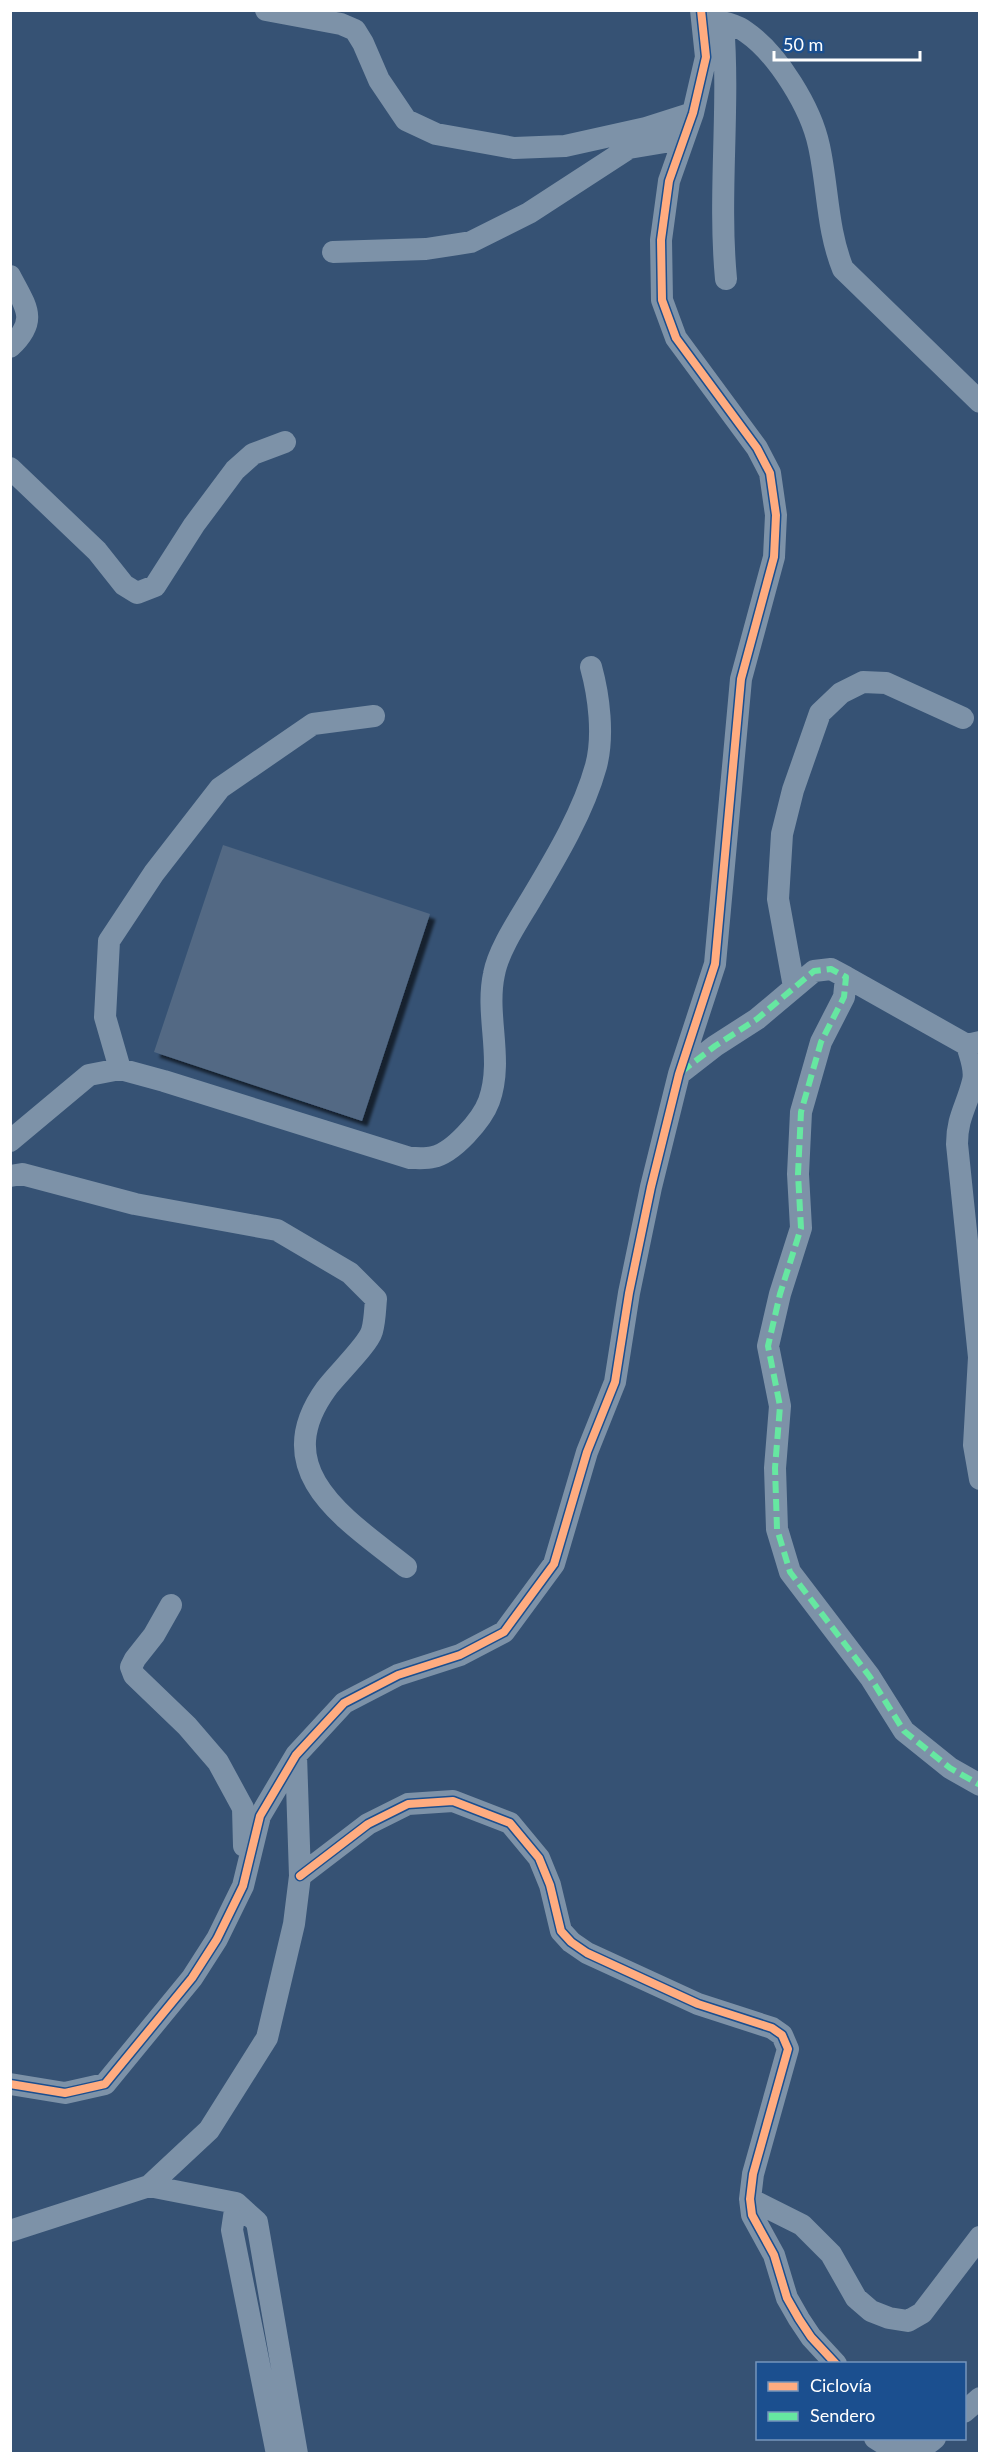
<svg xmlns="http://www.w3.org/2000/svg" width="990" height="2464" font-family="Lato,sans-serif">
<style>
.building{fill:#526984;filter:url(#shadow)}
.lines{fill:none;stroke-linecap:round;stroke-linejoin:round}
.minor{stroke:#7d92a8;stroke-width:22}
.quiet{stroke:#66e7a1;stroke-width:6;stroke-dasharray:12 6;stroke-linecap:butt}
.cycleway-casing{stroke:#1b4f8f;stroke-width:11}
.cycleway{stroke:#ffac80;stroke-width:8}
</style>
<defs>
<filter id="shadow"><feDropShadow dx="5.5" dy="5.5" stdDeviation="1.5" flood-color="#0009"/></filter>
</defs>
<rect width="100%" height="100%" fill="#365274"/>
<!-- building -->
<path class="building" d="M223,845l207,69 -68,207 -208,-69z"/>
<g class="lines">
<!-- minor -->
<path class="minor" d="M266,10l75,14 14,6 8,13 16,37 27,40 30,14 78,14 51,-2 81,-18 47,-15
M702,18c14,3 32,5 44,14 32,22 65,76 73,114 9,41 8,84 24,123l137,133
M723,23c7,85 -5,171 3,256
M333,252l93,-3 45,-7 58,-29 100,-65 54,-9
M10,276c16,31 29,44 0,71
M10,468l87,83 27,34 13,8 18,-7 39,-61 41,-55 18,-16 32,-12
M846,977l121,68 13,-3
M794,987l-16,-88 4,-65 11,-44 27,-77 21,-20 22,-11 23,1 77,35
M967,1045c3,11 9,24 6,36 -6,25 -16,36 -16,63l22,213 -5,88 6,34
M120,1069l-15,-52 4,-76 45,-68 66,-85 93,-64 61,-8
M679,1074l36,-28 42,-27 57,-48 17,-2 15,8 -2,20 -23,45 -20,70 -3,62 3,54 -21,66 -12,52 12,60 -5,62 2,61 13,43 80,105 34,54 46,37 30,17
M10,1141l79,-66 31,-6 44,12 246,77c7,0 16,1 23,-1 20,-4 49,-37 56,-56 15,-42 -4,-85 5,-127 4,-23 24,-53 36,-73 25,-42 53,-88 66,-135 8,-30 3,-70 -5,-99
M10,1176l12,-2 113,30 142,26 73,43 26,26c-1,10 -1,22 -4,32 -4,14 -36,44 -46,58 -60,83 21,131 80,178
M171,1605l-17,30 -19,24 -4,8 3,8 53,51 31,36 25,46 1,38
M300,1876l68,-52 40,-20 45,-3 57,22 29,35 11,27 11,46 10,11 16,11 111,51 74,24 10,7 6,14 -35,125 -3,25 2,16 22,40 13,43 12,21 12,18 25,27
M10,2084l55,9 40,-9 87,-106 25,-39 26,-53 17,-70 36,-61 48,-52 54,-28 62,-20 44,-23 50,-68 33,-112 28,-70 14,-89 22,-106 28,-113 36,-110 26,-285 33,-122 2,-42 -6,-42 -13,-25 -81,-110 -14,-38 -1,-60 8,-59 24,-68 13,-56 -5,-47
M149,2186l87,17 -4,27 45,224
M750,2199l52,26 29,29 25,44 15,13 18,7 19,3 14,-8 58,-76
M236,2203l21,19 40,232
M10,2231l139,-45 60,-56 58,-92 27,-114 6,-48 -4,-121
M964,2412l16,-14
M875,2438c21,15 40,18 60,0"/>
<!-- quiet -->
<path class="quiet" d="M681,1072l34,-26 42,-27 57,-48 17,-2 15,8 -2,20 -23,45 -20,70 -3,62 3,54 -21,66 -12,52 12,60 -5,62 2,61 13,43 80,105 34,54 46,37 30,17"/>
<!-- cycleway casing -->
<g class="cycleway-casing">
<path id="cycleway" d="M300,1876l68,-52 40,-20 45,-3 57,22 29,35 11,27 11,46 10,11 16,11 111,51 74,24 10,7 6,14 -35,125 -3,25 2,16 22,40 13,43 12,21 12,18 25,27
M10,2084l55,9 40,-9 87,-106 25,-39 26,-53 17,-70 36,-61 48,-52 54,-28 62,-20 44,-23 50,-68 33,-112 28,-70 14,-89 22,-106 28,-113 36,-110 26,-285 33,-122 2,-42 -6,-42 -13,-25 -81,-110 -14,-38 -1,-60 8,-59 24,-68 13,-56 -5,-47"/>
</g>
<!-- cycleway -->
<use href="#cycleway" class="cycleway"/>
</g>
<!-- border -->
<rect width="990" height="2464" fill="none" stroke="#ffffff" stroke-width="24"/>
<!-- legend -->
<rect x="756" y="2362" width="210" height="78" fill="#1b4f8f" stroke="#7695bc" stroke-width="1.5"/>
<rect x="768" y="2382" width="30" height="9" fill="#ffac80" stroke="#7695bc" stroke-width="1.5"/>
<text x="810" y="2392" font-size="18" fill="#ffffff">Ciclovía</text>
<rect x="768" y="2412" width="30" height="9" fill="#66e7a1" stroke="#7695bc" stroke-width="1.5"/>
<text x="810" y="2422" font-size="18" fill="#ffffff">Sendero</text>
<!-- scale -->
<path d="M774 51v9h146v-9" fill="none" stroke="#ffffff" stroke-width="3"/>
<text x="783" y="51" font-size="18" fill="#ffffff" stroke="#1b4f8f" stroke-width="4.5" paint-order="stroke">50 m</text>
</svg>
